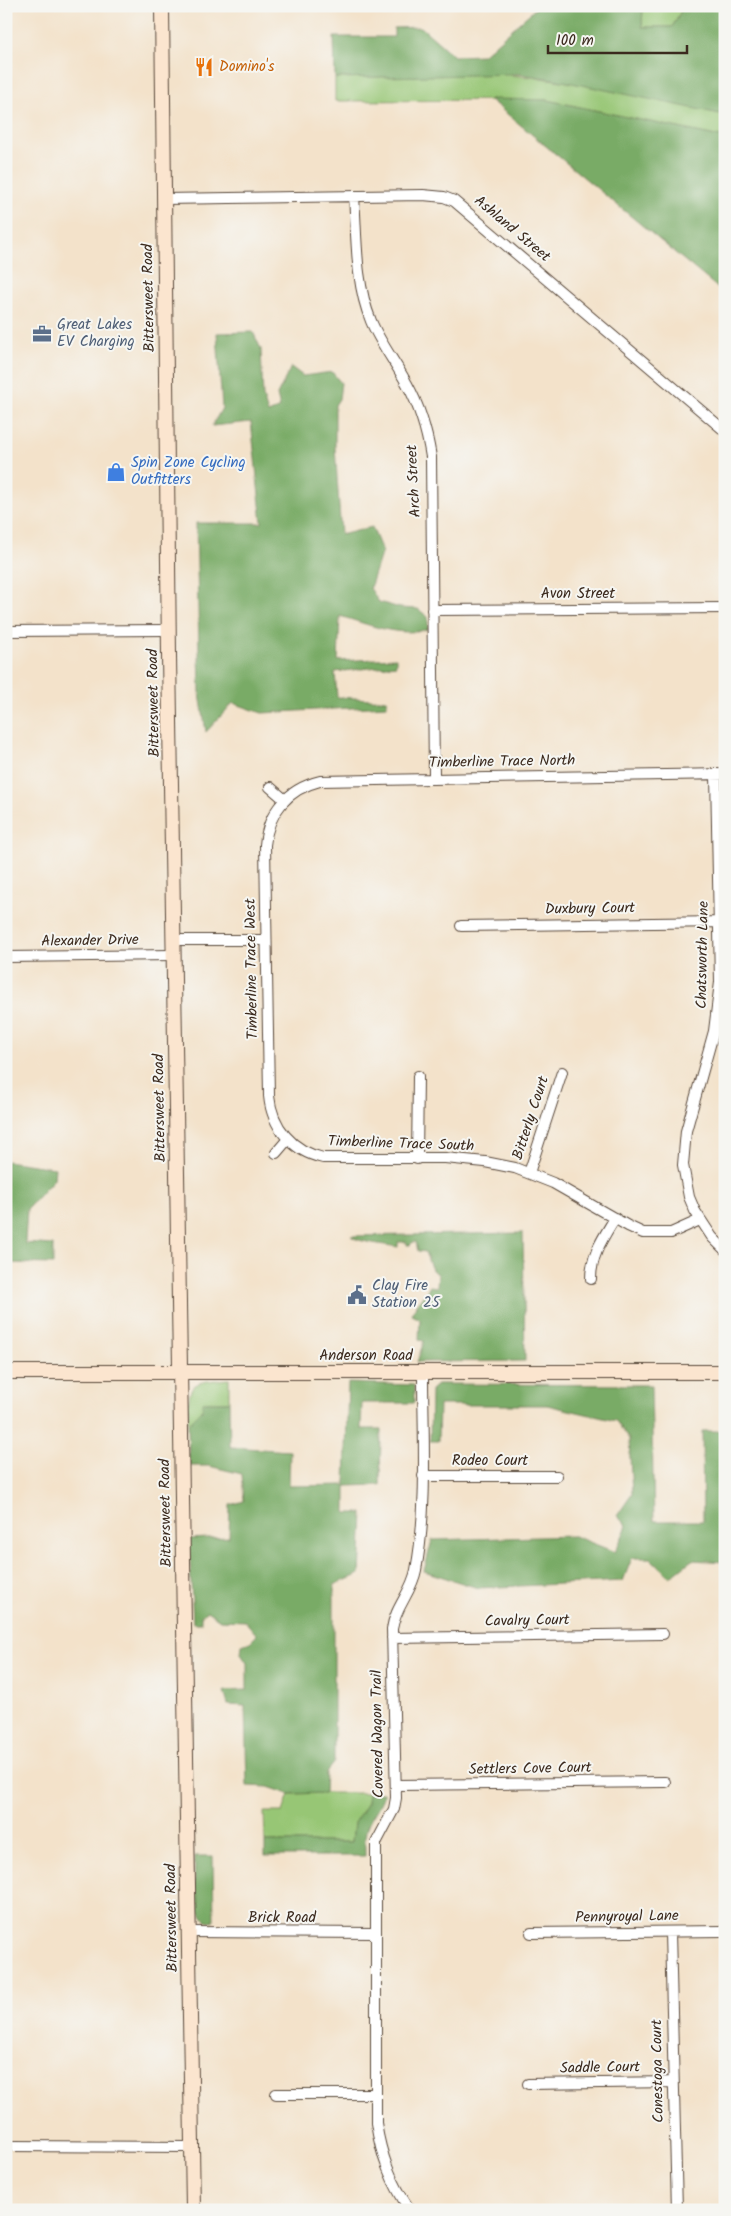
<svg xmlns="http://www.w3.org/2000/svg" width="731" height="2216" font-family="Kalam,sans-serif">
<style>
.green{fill:#97c674;stroke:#697849}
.forest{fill:#79ab66;stroke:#5a6a42}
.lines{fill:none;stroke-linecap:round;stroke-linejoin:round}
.street-casing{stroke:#574638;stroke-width:12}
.secondary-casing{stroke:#574638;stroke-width:16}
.street{stroke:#fff;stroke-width:10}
.secondary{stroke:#fbe5cf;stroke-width:14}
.labels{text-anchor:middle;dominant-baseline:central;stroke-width:4;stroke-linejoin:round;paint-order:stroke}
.food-label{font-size:15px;fill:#c56008;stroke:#f6f6f2;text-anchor:start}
.street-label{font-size:15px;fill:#3b2a1e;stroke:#f6f6f2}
.service-label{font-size:15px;fill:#4e5e75;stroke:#f6f6f2;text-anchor:start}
.shop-label{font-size:15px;fill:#366cbe;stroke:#f6f6f2;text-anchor:start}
</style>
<rect width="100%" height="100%" fill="#f6f6f2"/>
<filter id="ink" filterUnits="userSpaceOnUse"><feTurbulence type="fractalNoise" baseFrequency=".02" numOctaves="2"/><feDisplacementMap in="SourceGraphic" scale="10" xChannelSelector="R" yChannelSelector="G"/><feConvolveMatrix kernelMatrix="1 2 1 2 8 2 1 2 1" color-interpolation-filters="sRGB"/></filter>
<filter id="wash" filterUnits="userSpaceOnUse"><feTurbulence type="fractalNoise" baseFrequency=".0096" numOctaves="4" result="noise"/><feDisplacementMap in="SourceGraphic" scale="20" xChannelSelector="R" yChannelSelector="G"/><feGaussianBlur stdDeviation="1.12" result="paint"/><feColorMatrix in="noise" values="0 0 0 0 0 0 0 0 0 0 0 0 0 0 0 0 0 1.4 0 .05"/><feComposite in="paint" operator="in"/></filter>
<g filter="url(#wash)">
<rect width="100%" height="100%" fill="#f3e2ca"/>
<!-- green -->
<path class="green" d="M643,6h41l-12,21h-30z
M483,74c81,1 162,24 242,41v23l-178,-38 -212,1v-23z
M229,1379v23h-26v8l-15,14c1,-41 -1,-42 41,-45z
M325,1793h43l-1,10 -13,20 -2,19h-87l-1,-30h19l6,-18z"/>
<!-- forest -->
<path class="forest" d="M538,6h105l-1,21h30l12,-21h41v109l-172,-36 -34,-5 -184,4 -1,-41h60v-9l27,-1 33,29 29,-1z
M489,99l58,1 178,38v156z
M253,332l8,17 2,48 5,16 12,-5 -3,-13 14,-28 12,9 29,-4 9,11 -2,16 -4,6v42l6,88 31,-8 10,24 -12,37 9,14 21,6 18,1 10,8v12c-29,9 -61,-5 -88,-13l-2,45 58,-3v7l-61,7 2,25 50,3v6l-125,7 -29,-10 -27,29 -6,-38 -4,-171h66l-11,-101 -39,4 10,-18 -5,-75z
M6,1161l49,7 -1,11 -27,30 -2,34 28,2v19l-47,-1z
M523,1233l2,128 -108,1 7,-21 -5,-1 1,-21 -8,-4c0,-7 14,-21 18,-29l7,1 1,-13 -6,-4 -7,-18 -7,-1 -2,-9h-3l-3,3h-3v-3h-9v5c-10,-2 -42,-5 -47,-11z
M348,1383l66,2v18h-52l-1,26h20l-1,56 -34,1v27h17l-3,61 -26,11v177l-8,10 -1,21 -36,1 -21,-7 -21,-1 -2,-80 -17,-1 -4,-14 23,-1v-27l-6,-9 1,-9 8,-3 7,-7 -12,-14 -25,-1 -13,-9 -6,5v7h-8l-4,-84 40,-2 1,-32 14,-4 -2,-27 -33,-8h-20l-1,-42 14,-14 1,-8h26l1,45 60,4 -1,35 56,-1z
M438,1384l213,1 3,136h49l-1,-90h23v131l-33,-2 -22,17 -20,-19h-18l-9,23 -145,7 -54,-17 8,-31 142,-4 41,16 12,-26 -10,-10 15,-22 -3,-55 -13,-18 -69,-16h-108l-1,36h-8l1,-51z
M368,1793h16c-3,13 -13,23 -17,35 -3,9 -2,19 -2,28h-100v-14h87l2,-19 13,-20z
M195,1856h18l1,66c-24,0 -19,-49 -19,-66z"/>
</g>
<g filter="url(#ink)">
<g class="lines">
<!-- street casing -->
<g class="street-casing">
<path id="street" d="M354,196c3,42 1,86 17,125 9,22 25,42 36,63 13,23 20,48 24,73l3,321
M164,199l259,-4 21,2 10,4 271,230
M432,610l293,-2
M6,631l163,-1
M716,774l4,208 -6,49 -28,100 -3,34 6,32 6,14 17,26 13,13
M270,787l14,12
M461,926l259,-4
M173,940h93
M6,957l168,-2
M276,1153l12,-14
M417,1159l1,-83
M529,1173l33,-101
M700,1220l-29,13h-28l-15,-7 -75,-43 -38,-15 -30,-6 -40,-4h-122c-31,-7 -51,-31 -54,-62l-4,-251c3,-33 23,-56 55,-64l405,-7
M591,1279c0,-24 12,-41 24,-61
M423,1476h134
M392,1638l271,-4
M396,1785l269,-3
M189,1932l187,1
M670,1932l7,278
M531,1933l194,-2
M528,2084l145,-2
M276,2094h99
M6,2146l186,1
M410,2210c-19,-28 -29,-54 -34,-87v-280l18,-34 2,-11 -4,-169c3,-22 20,-37 24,-59 12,-64 7,-132 7,-197"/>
</g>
<!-- secondary casing -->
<g class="secondary-casing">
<path id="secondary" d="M162,6l7,649 24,1555
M6,1372h719"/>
</g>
<!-- street -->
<use href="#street" class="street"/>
<!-- secondary -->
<use href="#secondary" class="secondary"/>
</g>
</g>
<!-- icons -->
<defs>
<g id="restaurant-bare" transform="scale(1.5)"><path d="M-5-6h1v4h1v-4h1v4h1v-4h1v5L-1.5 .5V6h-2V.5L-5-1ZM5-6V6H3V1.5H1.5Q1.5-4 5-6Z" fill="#e8710a" stroke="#f6f6f2" stroke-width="2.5" paint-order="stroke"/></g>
<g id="office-bare" transform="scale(1.5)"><path d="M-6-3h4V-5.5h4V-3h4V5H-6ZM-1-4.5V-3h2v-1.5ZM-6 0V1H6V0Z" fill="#5c6f8a" stroke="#f6f6f2" stroke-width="2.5" paint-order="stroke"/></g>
<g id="shop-bare" transform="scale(1.5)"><path d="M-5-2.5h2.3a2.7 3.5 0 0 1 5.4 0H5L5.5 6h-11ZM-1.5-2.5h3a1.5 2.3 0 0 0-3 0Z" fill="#3f7fe0" stroke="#f6f6f2" stroke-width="2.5" paint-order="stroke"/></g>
<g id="civic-bare" transform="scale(1.5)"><path d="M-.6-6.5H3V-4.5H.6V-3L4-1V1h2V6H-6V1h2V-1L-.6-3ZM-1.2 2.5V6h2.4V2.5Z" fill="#5c6f8a" stroke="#f6f6f2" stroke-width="2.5" paint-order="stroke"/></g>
</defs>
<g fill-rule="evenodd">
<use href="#restaurant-bare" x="204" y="67"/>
<use href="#office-bare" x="42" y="334"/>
<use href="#shop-bare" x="116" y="472"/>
<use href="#civic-bare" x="357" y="1295"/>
</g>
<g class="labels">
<!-- food labels -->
<g class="food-label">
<text x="219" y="67">Domino's</text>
</g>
<!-- street labels -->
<g class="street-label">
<text transform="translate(512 229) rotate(40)">Ashland Street</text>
<text transform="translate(149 298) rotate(-91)">Bittersweet Road</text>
<text transform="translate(414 481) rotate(-93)">Arch Street</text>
<text x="578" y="594">Avon Street</text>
<text transform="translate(154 703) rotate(-91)">Bittersweet Road</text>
<text transform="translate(502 762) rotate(-1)">Timberline Trace North</text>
<text transform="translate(590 909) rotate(-1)">Duxbury Court</text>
<text transform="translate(90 941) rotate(-1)">Alexander Drive</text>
<text transform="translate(703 955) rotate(-89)">Chatsworth Lane</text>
<text transform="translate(252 969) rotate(-91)">Timberline Trace West</text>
<text transform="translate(160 1108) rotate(-91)">Bittersweet Road</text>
<text transform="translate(531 1118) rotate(-72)">Bitterly Court</text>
<text transform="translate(401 1144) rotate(2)">Timberline Trace South</text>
<text x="366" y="1356">Anderson Road</text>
<text x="490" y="1461">Rodeo Court</text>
<text transform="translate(166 1513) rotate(-91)">Bittersweet Road</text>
<text transform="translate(527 1621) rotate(-1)">Cavalry Court</text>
<text transform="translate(378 1734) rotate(-91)">Covered Wagon Trail</text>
<text transform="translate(530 1769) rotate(-1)">Settlers Cove Court</text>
<text transform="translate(627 1917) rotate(-1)">Pennyroyal Lane</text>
<text transform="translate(172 1918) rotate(-91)">Bittersweet Road</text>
<text x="282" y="1918">Brick Road</text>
<text transform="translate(600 2068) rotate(-1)">Saddle Court</text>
<text transform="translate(658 2071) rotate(-91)">Conestoga Court</text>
</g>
<!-- service labels -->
<g class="service-label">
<text x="57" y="325">Great Lakes<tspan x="57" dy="17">EV Charging</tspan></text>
<text x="372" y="1286">Clay Fire<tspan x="372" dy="17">Station 25</tspan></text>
</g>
<!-- shop labels -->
<g class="shop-label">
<text x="131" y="463">Spin Zone Cycling<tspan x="131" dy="17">Outfitters</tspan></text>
</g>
</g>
<!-- margin -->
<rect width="731" height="2216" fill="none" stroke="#f6f6f2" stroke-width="25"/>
<!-- scale -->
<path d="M548 45v8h139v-8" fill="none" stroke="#3b2a1e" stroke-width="2.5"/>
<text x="556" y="45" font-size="15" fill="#3b2a1e" stroke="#f6f6f2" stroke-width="4" paint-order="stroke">100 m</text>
</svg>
